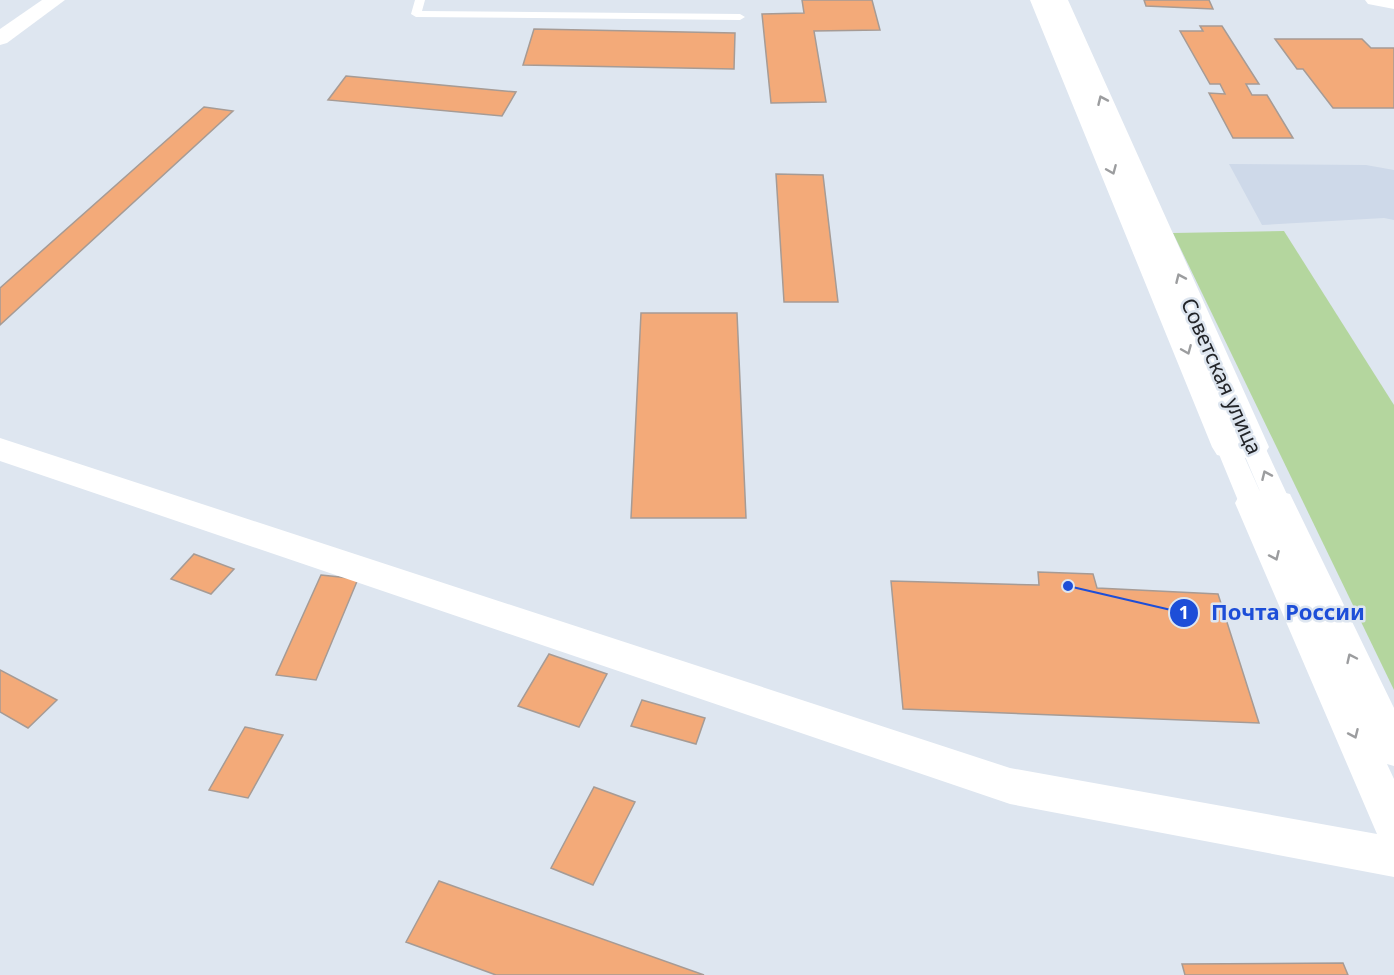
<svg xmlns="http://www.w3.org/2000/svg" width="1394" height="975" font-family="'Noto Sans',sans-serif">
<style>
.built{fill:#ced9e9}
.green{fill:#b4d69e}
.building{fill:#f3aa79;stroke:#a69b95;stroke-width:1.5}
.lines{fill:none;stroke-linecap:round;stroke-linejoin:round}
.service{fill:#fff;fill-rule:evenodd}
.pedestrian{fill:#fff;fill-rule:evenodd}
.minor{fill:#fff;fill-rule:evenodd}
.secondary{fill:#fff;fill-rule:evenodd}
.oneway{stroke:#9c9d9f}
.labels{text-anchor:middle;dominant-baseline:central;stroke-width:5;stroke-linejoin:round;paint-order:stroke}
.street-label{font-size:21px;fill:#232529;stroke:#dee6f0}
.leader{fill:none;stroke:#1d4ed8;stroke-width:2}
.callout-dot{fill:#1d4ed8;stroke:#dee6f0;stroke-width:2}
.mark-label{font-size:18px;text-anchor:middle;font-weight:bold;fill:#fff}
.callout-label{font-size:22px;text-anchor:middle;font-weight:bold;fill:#1d4ed8;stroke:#dee6f0;stroke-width:5;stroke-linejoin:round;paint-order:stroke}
</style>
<rect width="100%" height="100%" fill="#dee6f0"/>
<!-- built -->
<path class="built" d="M1229,164l137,1 28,5v50l-10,-2 -122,7z"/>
<!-- green -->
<path class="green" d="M1284,231l110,174v285l-221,-457z"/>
<!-- building -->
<path class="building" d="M802,0h70l8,30 -66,1 12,71 -55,1 -9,-89 42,-1z
M1144,0h65l4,9 -67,-3z
M1200,26h22l37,58h-13l6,11h15l26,43h-60l-24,-45 16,1 -5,-10h-10l-30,-53h23z
M534,29l201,4 -1,36 -211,-4z
M1275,39h87l9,9h23v60h-61l-30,-39h-6z
M346,76l170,16 -14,24 -174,-16z
M204,107l29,4 -233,214v-37z
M776,174l47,1 15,127h-54z
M641,313h96l9,205h-115z
M194,554l40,15 -23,25 -40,-15z
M1038,572l55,2 4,14 121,6 41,129 -356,-14 -12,-128 148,4z
M321,575l37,4 -42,101 -40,-5z
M549,654l58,20 -28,53 -61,-21z
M0,670l57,30 -29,28 -28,-16z
M642,700l63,18 -9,26 -65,-18z
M245,727l38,8 -35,63 -39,-8z
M594,787l41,15 -42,83 -42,-17z
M439,881l265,94h-208l-90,-33z
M1343,963l5,12h-163l-3,-11z"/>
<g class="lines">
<!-- service -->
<path class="service" d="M415,0h10l-3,11 318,3 5,3 -5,3 -324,-3 -5,-3z"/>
<!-- pedestrian -->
<path class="pedestrian" d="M1228,438l9,3 3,6 25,56 -4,7 -9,2 -9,-2 -4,-7 -23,-56 3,-6z
M1253,438l9,3 3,6 26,56 -4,7 -9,2 -9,-2 -4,-7 -24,-56 3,-6z"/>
<!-- minor -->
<path class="minor" d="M1030,0h38l201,447 -5,8c-16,4 -31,4 -47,0l-5,-8z
M1365,0h29v9l-26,-5z
M0,438l1010,330 367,66 -142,-331 5,-9c17,-5 33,-5 50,0l104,214v58l-7,-2 7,15v98l-384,-73 -1010,-343z"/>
<!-- secondary -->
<path class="secondary" d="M42,0h23l-58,43 -7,2v-16z"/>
</g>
<!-- one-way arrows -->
<defs><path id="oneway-chevron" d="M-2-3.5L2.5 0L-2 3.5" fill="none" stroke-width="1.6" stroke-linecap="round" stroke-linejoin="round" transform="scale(1.5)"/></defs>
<g class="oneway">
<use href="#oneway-chevron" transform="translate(1102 100) rotate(-114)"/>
<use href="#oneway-chevron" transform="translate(1112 170) rotate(67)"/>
<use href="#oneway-chevron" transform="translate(1180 278) rotate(-114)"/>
<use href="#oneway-chevron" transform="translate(1187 350) rotate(67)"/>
<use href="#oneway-chevron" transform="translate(1266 475) rotate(-114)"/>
<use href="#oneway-chevron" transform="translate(1275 556) rotate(66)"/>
<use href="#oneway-chevron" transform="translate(1351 658) rotate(-115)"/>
<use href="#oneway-chevron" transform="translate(1354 734) rotate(66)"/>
</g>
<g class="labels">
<!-- street labels -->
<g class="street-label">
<text transform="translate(1222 376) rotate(66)">Советская улица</text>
</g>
</g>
<!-- callouts -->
<path class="leader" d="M1068 586L1184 613"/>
<g class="callout-dot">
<circle cx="1068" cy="586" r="6"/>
<circle cx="1184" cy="613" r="15"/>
</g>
<g class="mark-label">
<text x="1184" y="619">1</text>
</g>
<g class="callout-label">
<text x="1288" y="620">Почта России</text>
</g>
</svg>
